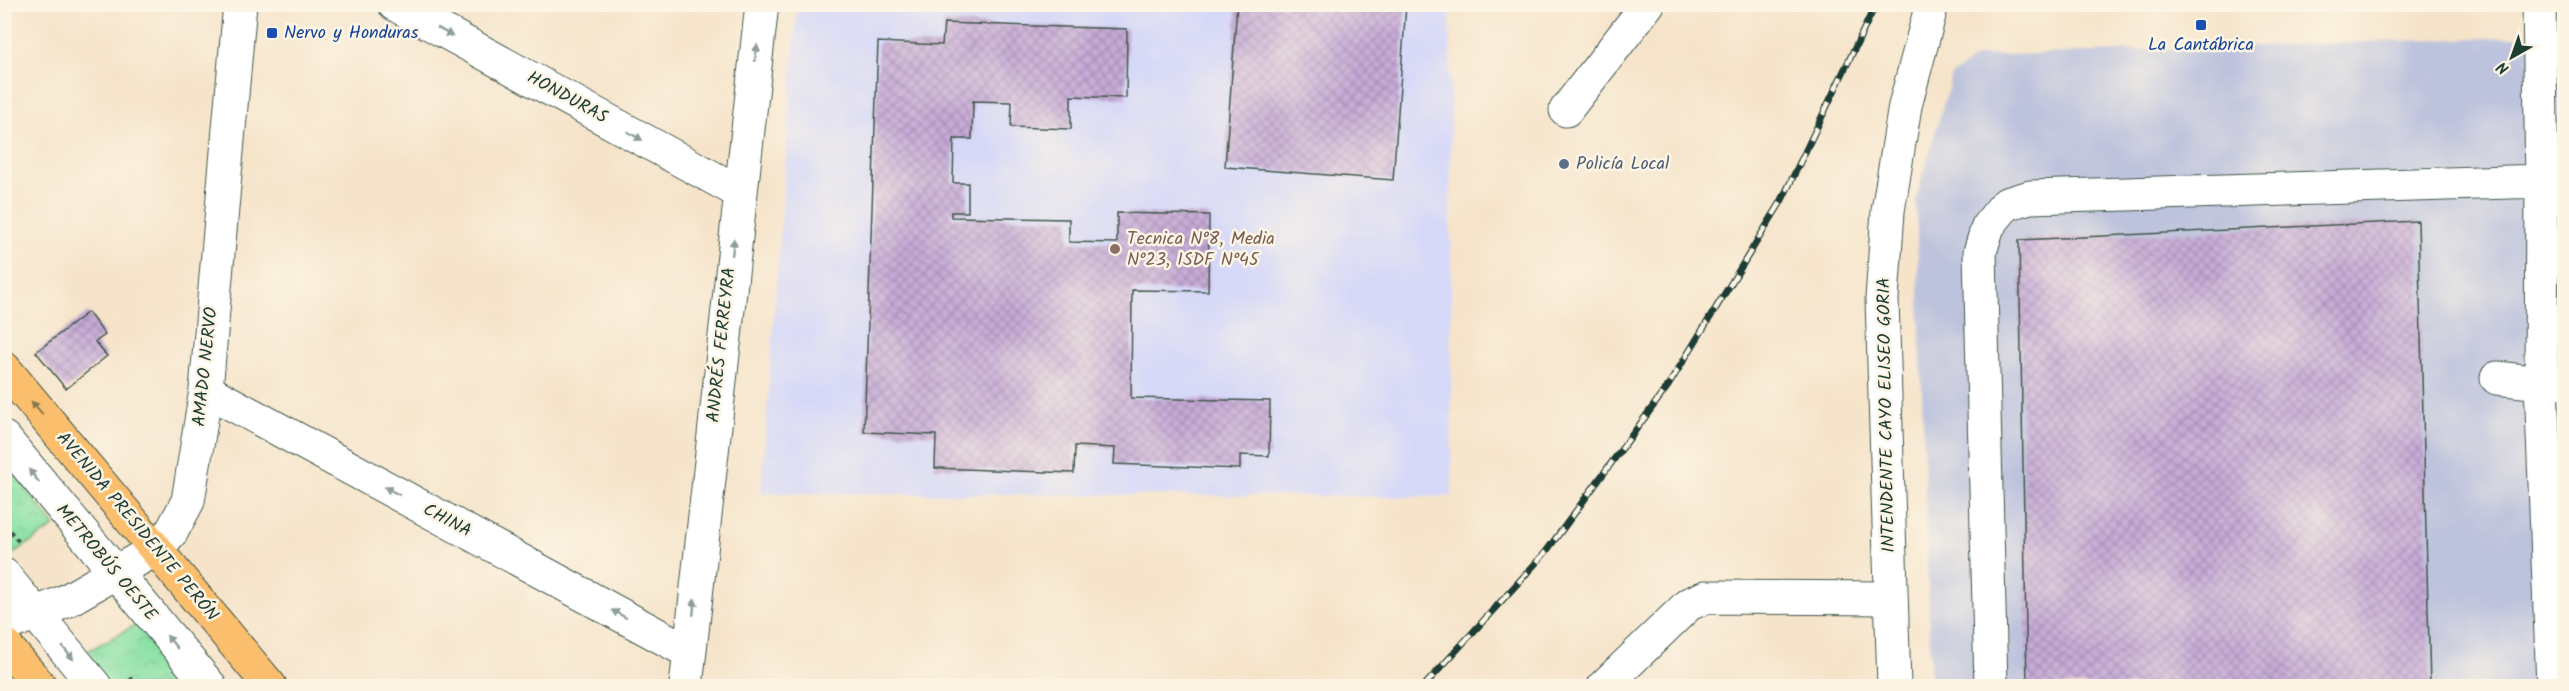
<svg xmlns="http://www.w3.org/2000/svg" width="2569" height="691" font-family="Kalam,sans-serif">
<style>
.built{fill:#d6d8f8}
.industrial{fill:#bec3dd}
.park{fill:url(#park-crowns);stroke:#548f6c;stroke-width:1.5}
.building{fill:url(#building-cross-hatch)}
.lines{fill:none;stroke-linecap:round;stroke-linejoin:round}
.minor-casing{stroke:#3f564a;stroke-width:35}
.major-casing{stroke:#3f564a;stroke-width:35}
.path{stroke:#3f564a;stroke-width:4;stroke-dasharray:4.5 4.5;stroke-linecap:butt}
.minor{stroke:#fff;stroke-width:33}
.major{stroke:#fabe6d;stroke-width:33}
.rail-casing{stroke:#1f3d34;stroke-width:7}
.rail{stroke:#fcf5e5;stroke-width:4.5;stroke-dasharray:14;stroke-linecap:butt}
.oneway{fill:#8f9e9a}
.oneway2{fill:#82774e}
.transit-dot{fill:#1a4fb4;stroke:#fcf5e5;stroke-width:2}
.service-dot{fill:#5c6f8a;stroke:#fcf5e5;stroke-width:2}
.education-dot{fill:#8d6e63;stroke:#fcf5e5;stroke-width:2}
.labels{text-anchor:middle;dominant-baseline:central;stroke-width:5;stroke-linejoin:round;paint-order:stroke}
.transit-label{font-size:18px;fill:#164399;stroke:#fcf5e5;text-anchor:start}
.street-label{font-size:18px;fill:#1f3d34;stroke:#fcf5e5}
.service-label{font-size:18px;fill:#4e5e75;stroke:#fcf5e5;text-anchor:start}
.education-label{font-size:18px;fill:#785e54;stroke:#fcf5e5;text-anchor:start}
</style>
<defs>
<pattern id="park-crowns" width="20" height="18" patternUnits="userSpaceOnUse" patternTransform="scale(1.5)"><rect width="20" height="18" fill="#89e1a5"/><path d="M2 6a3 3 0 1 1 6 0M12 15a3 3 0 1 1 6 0" fill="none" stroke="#76c28f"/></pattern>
<pattern id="building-cross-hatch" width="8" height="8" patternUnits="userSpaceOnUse" patternTransform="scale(1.5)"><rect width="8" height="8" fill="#c8abd8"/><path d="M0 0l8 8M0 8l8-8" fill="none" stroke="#a28cb0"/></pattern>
</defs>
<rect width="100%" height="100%" fill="#fcf5e5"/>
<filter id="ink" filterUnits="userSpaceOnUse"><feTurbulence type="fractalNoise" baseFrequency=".0167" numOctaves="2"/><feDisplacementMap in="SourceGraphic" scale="12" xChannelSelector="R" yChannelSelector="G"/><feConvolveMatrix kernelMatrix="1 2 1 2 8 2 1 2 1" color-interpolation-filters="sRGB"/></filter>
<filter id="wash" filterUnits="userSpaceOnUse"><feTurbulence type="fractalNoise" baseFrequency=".008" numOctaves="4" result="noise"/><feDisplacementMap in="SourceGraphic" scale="24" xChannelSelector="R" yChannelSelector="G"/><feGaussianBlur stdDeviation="1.35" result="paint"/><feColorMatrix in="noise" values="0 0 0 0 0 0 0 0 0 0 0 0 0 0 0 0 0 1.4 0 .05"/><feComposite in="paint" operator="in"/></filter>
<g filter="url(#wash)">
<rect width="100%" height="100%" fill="#f6e4ca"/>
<!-- built -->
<path class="built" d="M797,5h653l2,492 -691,-4z"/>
<!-- industrial -->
<path class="industrial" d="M2564,35v651h-633l-15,-487 36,-124 26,-19z"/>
<!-- park -->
<path class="park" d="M5,462l50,64 -50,33z
M141,622l57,64h-90l-24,-33z"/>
<g id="blocks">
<!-- building -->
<path class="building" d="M1237,5h169l-13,175 -168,-13z
M944,23l183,6 -1,69 -55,-2v33l-60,-2 1,-25 -39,-1 -1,38h-18l-1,44h15v29h-17v5l118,2v23l48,1v-30l92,2 -1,76 -76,-1 -1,108 139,3 -1,55 -29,-1v14l-126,-5 1,-16 -40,-2 -1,27 -139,-5 1,-33 -72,-3 14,-390 64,3z
M2418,221l12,465h-403l-8,-446z
M88,312l17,23 -10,7 12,14 -41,33 -30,-37z"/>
</g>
</g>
<g filter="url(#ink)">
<use href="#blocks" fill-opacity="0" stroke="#3f564a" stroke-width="1.5"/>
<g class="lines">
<!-- minor casing -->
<g class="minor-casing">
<path id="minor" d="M394,4l345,188
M2539,4l3,177 -1,202 12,303
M1566,110l82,-106
M2497,378l44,5 23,-2
M206,390l483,262
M4,438l206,248
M4,575l91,111
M4,626l62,-25 90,-52 16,-18 16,-30 18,-111 34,-386
M686,686l76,-682
M1604,686l85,-82 17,-7 185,1
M1894,686l-12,-387 6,-88 17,-105 27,-102
M1991,686l-11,-434 8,-26 18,-22 24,-7 512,-16"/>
</g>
<!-- major casing -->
<g class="major-casing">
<path id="major" d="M4,368l266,318
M4,644l36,42"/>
</g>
<!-- path -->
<path class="path" d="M4,524l15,18
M130,678l7,8"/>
<!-- minor -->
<use href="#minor" class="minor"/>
<!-- major -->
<use href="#major" class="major"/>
<!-- rail casing -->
<g class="rail-casing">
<path id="rail" d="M1424,686l121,-133 123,-167 113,-184 95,-198"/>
</g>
<!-- rail -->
<use href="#rail" class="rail"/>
</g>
<!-- one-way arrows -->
<defs><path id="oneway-solid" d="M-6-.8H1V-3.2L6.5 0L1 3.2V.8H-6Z" transform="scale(1.5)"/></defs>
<g class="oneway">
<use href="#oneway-solid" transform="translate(445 32) rotate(29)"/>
<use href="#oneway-solid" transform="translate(756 53) rotate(-83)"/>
<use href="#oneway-solid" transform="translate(635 136) rotate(29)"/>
<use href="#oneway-solid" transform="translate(733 247) rotate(-84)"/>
<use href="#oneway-solid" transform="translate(34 476) rotate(-128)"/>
<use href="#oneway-solid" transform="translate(392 491) rotate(-152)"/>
<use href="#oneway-solid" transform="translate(694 607) rotate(-84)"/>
<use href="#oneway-solid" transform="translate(619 614) rotate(-152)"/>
<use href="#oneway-solid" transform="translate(172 642) rotate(-129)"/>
<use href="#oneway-solid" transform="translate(68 653) rotate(50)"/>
</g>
<use class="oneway2" href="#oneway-solid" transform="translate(37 408) rotate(-130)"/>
</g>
<!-- markers -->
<g class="transit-dot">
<rect x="2195" y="19" width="12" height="12" rx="3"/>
<rect x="266" y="27" width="12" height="12" rx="3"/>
</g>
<circle class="service-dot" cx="1564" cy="164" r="6"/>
<circle class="education-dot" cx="1115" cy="249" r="6"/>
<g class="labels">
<!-- transit labels -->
<g class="transit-label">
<text x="284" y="33">Nervo y Honduras</text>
<text x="2201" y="45" text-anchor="middle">La Cantábrica</text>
</g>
<!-- street labels -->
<g class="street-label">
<text transform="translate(567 98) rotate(29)">HONDURAS</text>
<text transform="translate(722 345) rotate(-84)">ANDRÉS FERREYRA</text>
<text transform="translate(206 367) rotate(-84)">AMADO NERVO</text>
<text transform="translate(1887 415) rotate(-91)">INTENDENTE CAYO ELISEO GORIA</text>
<text transform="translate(447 521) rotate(28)">CHINA</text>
<text transform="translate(137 527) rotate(50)">AVENIDA PRESIDENTE PERÓN</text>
<text transform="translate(106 563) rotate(50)">METROBÚS OESTE</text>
</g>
<!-- service labels -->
<g class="service-label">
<text x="1576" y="164">Policía Local</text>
</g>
<!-- education labels -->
<g class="education-label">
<text x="1127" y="239">Tecnica N°8, Media<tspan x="1127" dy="21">N°23, ISDF N°45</tspan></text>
</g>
</g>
<!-- margin -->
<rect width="2569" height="691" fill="none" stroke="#fcf5e5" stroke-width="24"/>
<!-- north arrow -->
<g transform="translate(2512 57) rotate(220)" stroke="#fcf5e5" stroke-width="4.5" paint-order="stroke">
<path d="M0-4.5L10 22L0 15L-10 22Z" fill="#1f3d34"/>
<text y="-9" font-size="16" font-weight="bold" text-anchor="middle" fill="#1f3d34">N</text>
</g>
</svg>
